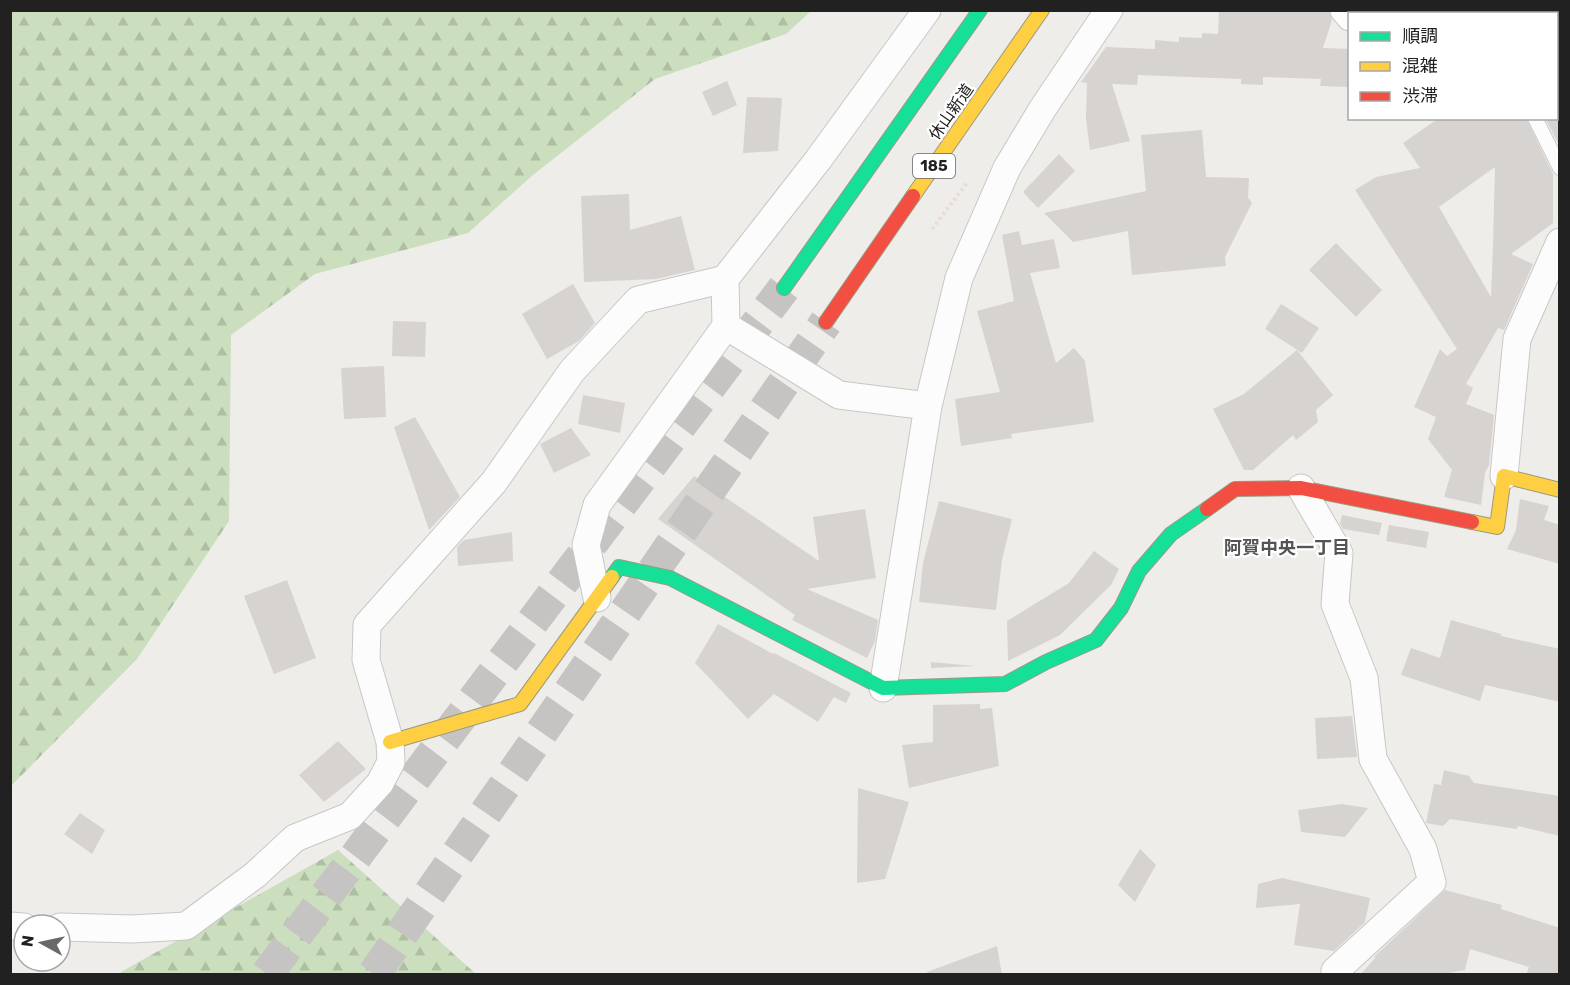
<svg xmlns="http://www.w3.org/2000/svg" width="1570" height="985" font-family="Rubik,'Noto Sans JP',sans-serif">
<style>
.forest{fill:url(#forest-firs)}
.building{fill:#d6d3d1;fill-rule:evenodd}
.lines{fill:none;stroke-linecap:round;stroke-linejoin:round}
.highway-tunnel{stroke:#c6c4c2;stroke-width:33;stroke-dasharray:33 16;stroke-linecap:butt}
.lane-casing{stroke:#c8c7c6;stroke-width:16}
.street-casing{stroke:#c8c7c6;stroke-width:29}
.fast-casing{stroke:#9a9a80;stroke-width:16}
.slow-casing{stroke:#9a9a80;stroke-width:16}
.jam-casing{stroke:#9a9a80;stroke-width:16}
.path{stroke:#ecdbda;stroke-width:4;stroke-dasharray:3 3;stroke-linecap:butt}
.lane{stroke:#fdfcfc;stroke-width:14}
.street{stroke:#fdfcfc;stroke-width:27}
.fast{stroke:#16e098;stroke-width:14}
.slow{stroke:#ffcf43;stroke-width:14}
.jam{stroke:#f24e42;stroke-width:14}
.labels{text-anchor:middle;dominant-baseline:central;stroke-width:4.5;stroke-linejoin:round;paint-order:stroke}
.shield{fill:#fff;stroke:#646464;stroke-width:1.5}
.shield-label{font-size:15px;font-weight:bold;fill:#212121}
.street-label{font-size:16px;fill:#212121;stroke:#fff}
.neighbourhood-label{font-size:18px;font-weight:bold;fill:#545454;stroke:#fff}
</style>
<defs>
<pattern id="forest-firs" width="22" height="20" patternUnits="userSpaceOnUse" patternTransform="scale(1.5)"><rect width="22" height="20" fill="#cbdfbe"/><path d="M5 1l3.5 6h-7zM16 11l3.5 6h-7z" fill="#aebfa3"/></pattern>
</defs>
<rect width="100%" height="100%" fill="#efedea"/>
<!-- forest -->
<path class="forest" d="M11,10h800v1l-25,23 -131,45 -122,96 -65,58 -153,41 -84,61 -2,186 -92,138 -126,127z
M338,850l138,124h-356l1,-2z"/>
<!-- building -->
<path class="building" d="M1219,10h110l3,10 -9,28 27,1v38l-30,-1 1,-7 -58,-2v8l-22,-1v-5l-103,-4 -1,10 -25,-1 18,57 -40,9 -4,-31 1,-36 -6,-1 25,-35 49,2v-9l24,2v-5l23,1v-5l16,1z
M727,81l10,24 -24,11 -11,-24z
M747,97l35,1 -4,53 -35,2z
M1439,118h87l27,56v49l-42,31 22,10 -29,66 -6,-2 -32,56 7,4 -7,16 28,11 -5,50 -4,8 -4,32 -37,-8 8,-27 -24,-31 8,-22 -22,-10 26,-58 7,7 10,-7 -102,-159 21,-13 44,-9 -17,-25zM1495,167l-2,78 -2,52 -52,-90z
M1545,118h15v29z
M1202,130l4,47 43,1 -1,20 4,5 -27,54 1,9 -94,9 -4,-44 -55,11 -29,-29 102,-22 -5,-56z
M1059,154l16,17 -37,37 -15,-16z
M629,194l1,36 51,-14 14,54 -39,9 -72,3 -3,-86z
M1019,231l3,14 32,-6 6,29 -30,5 26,90 18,-15 11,13 9,61 -83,12 1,4 -51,8 -6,-47 45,-7 -23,-81 37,-10 -12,-66z
M1336,243l46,47 -26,27 -47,-47z
M573,284l22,39 -16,18 -32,18 -25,-45z
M1281,304l38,24 -17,25 -37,-24z
M393,321l33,1 -1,35 -33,-1z
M1297,350l36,45 -17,15 2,12 -22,18 -3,-5 -40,35h-9l-31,-61 31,-15z
M384,366l2,51 -42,2 -3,-51z
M583,395l42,8 -5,30 -42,-9z
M415,417l45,80 -31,33 -35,-103z
M571,428l20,27 -37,18 -14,-29z
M694,476l125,85 -6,-44 52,-8 11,69 -69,11 71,31 -3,21 -8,17 -75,-38 3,-5 -137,-96z
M1520,499l29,7 -5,14 16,5v39l-53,-15 9,-19z
M939,501l73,18 -10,41 -6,50 -77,-8 4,-39z
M1342,515l40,8 -3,12 -36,-6 -3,-5z
M1389,525l40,7 -3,16 -40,-7z
M512,532l1,29 -55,5 -1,-19 7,-7z
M1094,551l25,18 -8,16 -51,50 -52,26 -1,-40 62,-38z
M287,580l29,78 -42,16 -30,-78z
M1451,620l50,14v2l59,13v53l-75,-17 -5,16 -79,-26 10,-27 29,10z
M718,624l55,30 1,-1 77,40 -5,10 -12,-6 -16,25 -44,-28 -26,25 -53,-56z
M931,662l44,4 -44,2z
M980,704v5l12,-1 7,58 -90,22 -7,-43 31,-3v-37z
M1352,716l5,41 -40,2 -2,-41z
M338,741l28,28 -42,33 -25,-27z
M1444,770l25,6 5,7 86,13v40l-42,-10 -1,3 -67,-10 -7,7 -17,-3 8,-39 7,1z
M858,788l51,14 -24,77 -28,4z
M1342,804l26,4 -23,29 -44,-5 -3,-22z
M80,813l25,17 -13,24 -28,-20z
M1140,849l16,16 -21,37 -17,-17z
M1282,878l88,20 -5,24 -31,29 -40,-6 6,-41 -44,4 2,-24z
M1445,890l57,15 -1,4 59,19v47h-34l3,-8 -59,-18 -5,21 -28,5h-77l16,-18h-2z
M997,946l5,29h-74l-1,-3z"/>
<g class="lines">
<!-- highway-tunnel -->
<path class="highway-tunnel" d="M267,974l517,-686
M374,974l452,-652"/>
<!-- lane casing -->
<g class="lane-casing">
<path id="lane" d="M1535,118l25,50"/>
</g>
<!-- street casing -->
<g class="street-casing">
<path id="street" d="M1344,10l6,7
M1433,14l10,-4
M726,326l113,69 89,11
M1504,476l13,-137 43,-97
M1301,488l38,65 -4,51 29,74 9,81 50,90 9,33 -97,89v3
M597,598l-11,-53 11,-40 129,-179 -1,-47 93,-119 109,-150
M883,688l45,-282 31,-128 48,-110 36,-60 66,-98
M10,926l14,1
M60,927l72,2 54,-3 69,-51 40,-37 55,-22 30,-33 11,-21 -1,-20 -24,-82 1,-35 127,-143 78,-111 66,-71 87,-21"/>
</g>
<!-- fast casing -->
<g class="fast-casing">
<path id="fast" d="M784,288l196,-278
M612,577l7,-10 51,11 213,110 122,-4 41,-22 50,-22 25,-32 18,-37 32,-37 36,-25"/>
</g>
<!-- slow casing -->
<g class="slow-casing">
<path id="slow" d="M913,196l129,-186
M1472,522l25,5 7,-51 56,14
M390,742l130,-38 92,-127"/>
</g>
<!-- jam casing -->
<g class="jam-casing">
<path id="jam" d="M826,322l87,-126
M1207,509l28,-20 66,-1 171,34"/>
</g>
<!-- path -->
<path class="path" d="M932,229l35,-46"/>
<!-- lane -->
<use href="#lane" class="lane"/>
<!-- street -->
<use href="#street" class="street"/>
<!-- fast -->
<use href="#fast" class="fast"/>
<!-- slow -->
<use href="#slow" class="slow"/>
<!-- jam -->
<use href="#jam" class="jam"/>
</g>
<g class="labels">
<!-- shield labels -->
<rect class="shield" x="913" y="154" width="42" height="24" rx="4.5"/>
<g class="shield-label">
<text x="934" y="166">185</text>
</g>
<!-- street labels -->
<g class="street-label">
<text transform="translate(951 112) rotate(-55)">休山新道</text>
</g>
<!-- neighbourhood labels -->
<g class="neighbourhood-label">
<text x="1287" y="548">阿賀中央一丁目</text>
</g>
</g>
<!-- border -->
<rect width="1570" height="985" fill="none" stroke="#212121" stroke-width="24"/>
<!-- legend -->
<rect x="1348" y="12" width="210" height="108" fill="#ffffff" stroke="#a6a6a6" stroke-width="1.5"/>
<rect x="1360" y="32" width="30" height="9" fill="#16e098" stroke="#a6a6a6" stroke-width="1.5"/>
<text x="1402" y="42" font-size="18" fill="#212121">順調</text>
<rect x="1360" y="62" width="30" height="9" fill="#ffcf43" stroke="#a6a6a6" stroke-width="1.5"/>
<text x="1402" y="72" font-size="18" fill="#212121">混雑</text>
<rect x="1360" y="92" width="30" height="9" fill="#f24e42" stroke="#a6a6a6" stroke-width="1.5"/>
<text x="1402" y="102" font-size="18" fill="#212121">渋滞</text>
<!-- north arrow -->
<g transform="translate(42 943) rotate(278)"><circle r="28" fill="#ffffff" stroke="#a6a6a6" stroke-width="1.5"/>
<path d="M0-4.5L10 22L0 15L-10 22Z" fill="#696867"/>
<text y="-9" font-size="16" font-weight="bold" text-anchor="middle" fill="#212121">N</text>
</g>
</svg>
